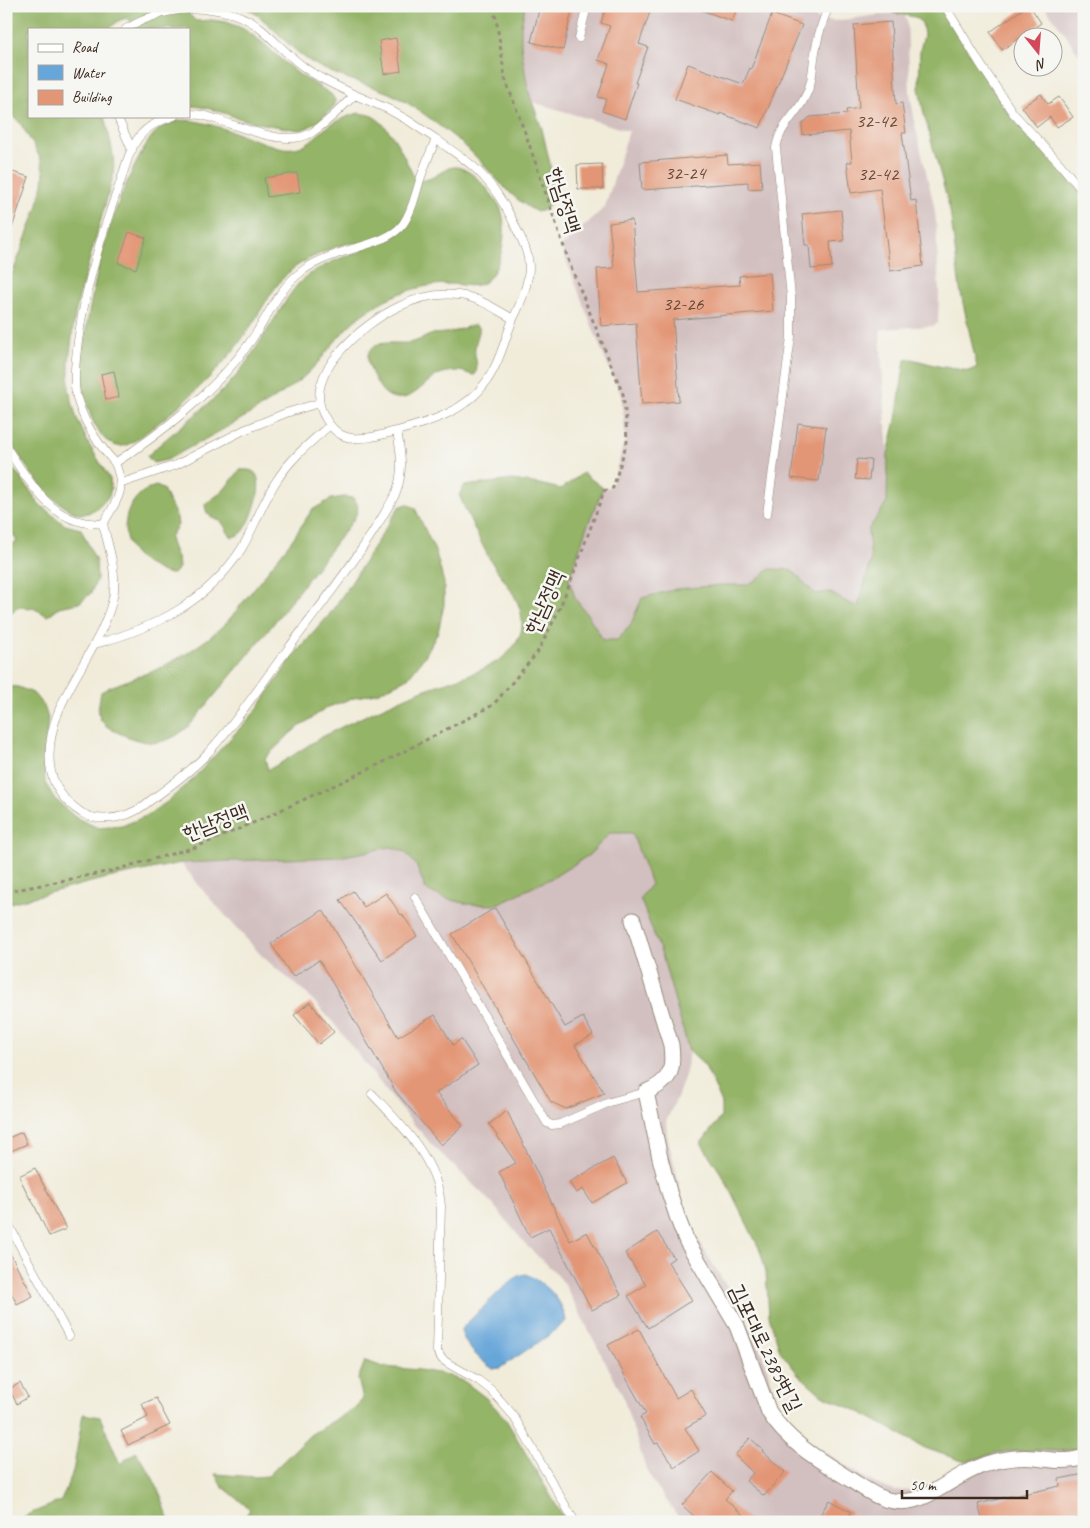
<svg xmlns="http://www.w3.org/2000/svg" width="1090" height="1528" font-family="Caveat,'Poor Story',sans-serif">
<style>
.industrial{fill:#d2bfc0}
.forest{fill:#94b467;stroke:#686f42}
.water{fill:#66a6d9;stroke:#50687c}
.building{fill:#e39676}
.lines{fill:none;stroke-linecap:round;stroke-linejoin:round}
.lane-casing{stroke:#968b7c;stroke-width:9}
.street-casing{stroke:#968b7c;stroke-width:17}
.path{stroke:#968b7c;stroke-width:3;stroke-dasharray:4 4;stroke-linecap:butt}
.lane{stroke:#fff;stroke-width:8}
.street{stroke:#fff;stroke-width:15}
.labels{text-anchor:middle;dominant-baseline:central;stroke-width:5;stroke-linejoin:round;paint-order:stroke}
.number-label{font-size:19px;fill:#654534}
.street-label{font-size:21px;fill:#3b2a1e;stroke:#f6f6f2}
</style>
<rect width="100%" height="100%" fill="#f6f6f2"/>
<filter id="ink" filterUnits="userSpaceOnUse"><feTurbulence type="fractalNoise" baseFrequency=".02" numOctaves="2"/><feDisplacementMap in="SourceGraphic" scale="10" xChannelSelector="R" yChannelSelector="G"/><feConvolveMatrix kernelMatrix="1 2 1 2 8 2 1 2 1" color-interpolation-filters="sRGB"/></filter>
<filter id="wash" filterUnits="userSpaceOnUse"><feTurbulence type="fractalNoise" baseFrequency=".0096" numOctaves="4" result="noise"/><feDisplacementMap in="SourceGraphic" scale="20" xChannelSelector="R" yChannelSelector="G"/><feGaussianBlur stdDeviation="1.12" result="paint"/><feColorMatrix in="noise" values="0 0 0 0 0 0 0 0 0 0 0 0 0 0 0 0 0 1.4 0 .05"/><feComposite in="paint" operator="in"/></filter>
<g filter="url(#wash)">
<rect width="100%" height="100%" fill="#f1ecda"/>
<!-- industrial -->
<path class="industrial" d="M525,6h296l-5,13 19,2 58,-8 11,2 3,5 3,73 6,36 18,76 2,17 3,69 -1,32 -5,3 -52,3 -1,7 8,118 -1,48 -19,28 3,31 -13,47 -29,-16 -14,2 -23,-24 -22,-1 -14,11 -10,5h-24l-46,4 -34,9 -12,28 -13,14h-14l-15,-25 -12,-15 -7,-20 17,-51 17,-41 8,-1 14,-47 -1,-21 -3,-24 -18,-41 -42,-107 44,-40 24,-76 -96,-29 -3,-5 -4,-19 -5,-33v-19z
M1044,6h40v56l-21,-31z
M610,833h22l19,51 -11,14 22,57 27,96 -3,21 -9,26 -11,23 1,14 18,74 16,36 39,63 16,31 10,25 10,40 8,13 11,12 23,19 47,30 16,8 14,5 17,-1 12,-3 12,-6 29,-19 34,-10 39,-2 20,1 20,-2 6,-3v76h-402l-27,-37 -10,-19 -23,-72 -58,-111 -9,-11 -27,-25 -39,-47 -57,-55 -34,-39 -66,-85 -27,-29 -26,-21 -18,-16 -56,-62 -24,-30 158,-6 52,-10 14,5 11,13 10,25 18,8 24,6 27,1 94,-50z"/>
<!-- forest -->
<path class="forest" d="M8,6h178l3,8 7,7 16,-1 15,2 17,7 18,13 23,21 15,12 31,19 4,6v5c-10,11 -22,23 -36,25 -17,-3 -34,-5 -50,-9 -20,-5 -39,-15 -60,-15v-77h-56l-1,-6 -5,-5 -7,2 -12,9h-79v87h75c5,21 12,40 9,61l-34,120 -5,23 -5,42v28l7,26 12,27 22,36 1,9 -2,8 -10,11 -11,6 -9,1 -10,-4 -19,-14 -20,-24 -24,-36v-145l31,-83 6,-24 1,-10 -3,-14 -8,-16 -13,-21 -14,-14v-100z
M243,6h282l-4,20v19l5,33 4,18 12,33 8,35 2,33 -3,8 -5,5 -7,2c-27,-13 -46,-41 -67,-61 -10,-10 -22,-19 -33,-27 -15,-12 -31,-23 -48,-31 -27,-11 -57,-17 -81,-33 -24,-16 -39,-41 -65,-54z
M897,6h42l69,107 76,82v1251l-6,3 -20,2 -20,-1 -39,2 -34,10 -40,-14 -63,-35 -40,-18 -24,-21 -18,-23 -11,-35 -3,-44 -6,-22 -36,-72 -23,-35 20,-26v-16l-16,-35 -16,-15 -27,-96 -22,-57 11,-14 -19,-51h-22l-21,22 -35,22 -59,28 -27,-1 -24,-6 -18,-8 -10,-25 -11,-13 -14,-5 -52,10 -158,6 -78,16 -97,25v-218l12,1 15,6 11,13 4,12 -4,45 1,20 10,16 20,18 23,11 24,-2 24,-10 21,-14 23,-20 65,-70 39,-57 35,-40 22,-32 48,-76 8,-3 8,4 21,45 8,30v22l-6,27 -13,24 -17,22 -29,14 -29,7 -24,9 -34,24 -27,26 3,12c18,-9 35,-22 52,-32 30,-16 62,-30 93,-44 28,-12 59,-17 85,-33 13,-9 26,-24 24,-41 -2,-26 -24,-44 -35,-66 -10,-19 -19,-39 -28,-59l5,-9 48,-6 27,4 22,5 22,-16 20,15 -17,41 -17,51 7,20 12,15 15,25h14l13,-14 12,-28 34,-9 46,-4h24l10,-5 14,-11 22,1 23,24 14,-2 14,8 15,7 13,-46 -3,-31 19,-28 1,-48 8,-34 9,-60 7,-1 26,7 31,5 8,-4 -17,-78 -10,-79 -26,-96 -5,-26 1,-38 4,-15 -2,-12 -7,-6 -22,-4z
M359,113c3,1 8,1 11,2 21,9 34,42 43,60 16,14 26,-7 41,-8 16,-1 37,25 45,38 10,19 4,56 -9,72 -3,4 -9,8 -13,8 -9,2 -17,-1 -26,-1 -23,0 -46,6 -66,16 -12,7 -24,14 -34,24 -18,17 -31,40 -51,56 -41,32 -88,55 -133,80l-14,3 -6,-7c29,-28 64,-50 90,-81 15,-19 27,-40 40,-60 7,-11 13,-22 22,-32 10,-11 28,-19 42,-25 9,-3 17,-4 24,-10l-2,-4c-11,-3 -24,1 -34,6 -15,6 -31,13 -42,24 -16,16 -26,37 -38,55 -7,10 -14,20 -22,29 -22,26 -48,49 -75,70 -9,7 -23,20 -35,18 -27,-6 -37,-63 -35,-86 0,-12 3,-24 5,-36 10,-58 25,-118 54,-170 6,-10 11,-22 22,-27 4,-2 9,-5 12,-6 28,-6 79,22 109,27 22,3 30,-12 46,-23 9,-6 18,-9 29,-12z
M474,325l5,2c1,7 -3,12 -4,20 -2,10 5,18 0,28 -6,0 -9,-3 -15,-4 -6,0 -17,1 -22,4 -14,7 -24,26 -43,23 -11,-2 -16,-11 -21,-21 -4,-8 -10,-20 -3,-28 8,-9 26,-5 37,-6 9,-1 16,-6 25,-9 4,-1 7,0 11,-1 10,0 20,-6 30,-8z
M6,465l6,3 7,7 21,30 25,20 16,4 15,32 1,18 -6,14 -12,10 -20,4 -11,9 -15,-8 -15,-1 -12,10v-68l11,-8 -11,-17z
M240,470c5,0 11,-1 15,3 10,11 -3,45 -10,56 -3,5 -8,7 -13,8 -5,-4 -5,-8 -9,-13 -7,-9 -17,-3 -18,-20l17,-12z
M156,486l7,3 14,29 1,7 -8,12c1,11 9,20 9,31l-6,6c-7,0 -11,-2 -18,-6 -7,-3 -14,-7 -20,-13 -20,-23 -8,-62 21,-69z
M344,497l9,1c7,8 5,12 1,21l-91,118 -73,88c-24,22 -43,21 -71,8 -9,-4 -18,-9 -20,-18 -2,-8 1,-16 2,-23l9,-5 48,-18 28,-15 23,-16 19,-17 28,-35 36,-46 20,-30 19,-11z
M365,1361l19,6 35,3 25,4 21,8 21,16 19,20 61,104h-324l8,-13 -28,-23 -7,-12 40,3 13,-1 42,-41 43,-26 10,-10 -5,-20z
M83,1414l17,3 20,47 16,-12c17,23 26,42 33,70h-155l15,-8 32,-13 12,-29z"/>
<!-- water -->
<path class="water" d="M526,1274c19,9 37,25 40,47l-17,14 -49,33 -7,1c-13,-9 -30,-24 -32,-40l46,-45 11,-8z"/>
<g id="blocks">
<!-- building -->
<path class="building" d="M540,6h33l-10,44 -32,-8z
M606,6h46l-13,38 9,3 -13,36h2l-12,36 -23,-8 4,-12 -8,-2 11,-33 -11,-4 12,-34 -9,-3z
M696,6h42l-6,15 -37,-13z
M1027,6h3l11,17 -39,27 -12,-18z
M772,14l30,11 -42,103 -40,-15v2l-45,-16 13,-35 55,20 7,-16 1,1z
M891,22l5,82 6,-1 4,30h-4l9,68 5,-1 7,66 -33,5 -10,-82 -29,4 -4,-31h5l-3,-31 -46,4 -1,-11 8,-7 37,-3 -1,-4 13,-2 -5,-83z
M396,38l5,33 -17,3 -5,-33z
M1041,94l7,10 11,-7 14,20 -16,10 -7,-10 -13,10 -15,-20z
M727,155l1,9 32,-2 2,26 -14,1v-7l-106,8 -2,-28z
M602,164l1,25h-25l-1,-24z
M6,170l23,7 -20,60h-3z
M297,173l3,19 -33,5 -3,-19z
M841,210l3,31 -14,1 2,25 -21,2 -2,-24h-4l-3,-31z
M632,220l6,72 102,-7 -1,-9 31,-3 3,38 -100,9 6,81 -37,3 -6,-81 -35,3 -4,-57 17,-1 -5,-45z
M129,232l17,6 -10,31 -18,-6z
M114,371l5,26 -13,3 -5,-26z
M798,423l28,4 -7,54 -28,-3z
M857,459l14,1 -2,20 -14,-1z
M353,891l11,16 22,-14 15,22 1,-1 15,22 -35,24 -42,-60z
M495,908l70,119 18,-10 10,18 -18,10 29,48 -38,16 -15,-7 -99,-168z
M323,910l75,127 37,-22 18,30 8,-6 17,26 -42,28 27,33 -22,19 -45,-53 -77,-132 -26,17 -22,-33z
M310,1002l24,30 -15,12 -25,-29z
M507,1111l63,130 17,-9 34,63 -29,15 -43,-82 -19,9 -31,-65 17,-9 -27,-39z
M22,1132l5,12 -21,9v-14z
M613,1158l14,25 -35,20 -9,-14 -7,4 -7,-11z
M35,1168l31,61 -17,7 -18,-38 -1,1 -11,-23z
M657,1232l17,26 -6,4 24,38 -44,28 -20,-32 18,-11 -21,-32z
M6,1246l27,50 -16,8 -11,-21z
M639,1329l37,69 15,-9 15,27 -21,12 14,23 -25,16 -16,-24 -3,1 -15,-27 6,-3 -38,-69z
M20,1383l8,14 -11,7 -8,-15z
M156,1398l14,27 -42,20 -7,-14 27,-14 -6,-13z
M750,1438l13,12 -1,1 23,21 -21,24 -18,-15 7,-8 -18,-18z
M712,1472l20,19 -7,8 26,23h-51l-18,-17z
M1084,1474v43l-22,5h-79l-5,-18 37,-9v1l45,-10 -1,-7z
M829,1500l22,12 -6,10h-29z"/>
</g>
</g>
<g filter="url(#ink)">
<use href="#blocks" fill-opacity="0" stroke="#968b7c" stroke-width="1"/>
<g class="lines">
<!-- lane casing -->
<g class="lane-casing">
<path id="lane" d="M945,6l36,59 32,48 47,51 24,29
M126,29c36,-22 89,-29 127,-6 20,14 35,34 55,47 14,10 31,17 47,25
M579,38l8,-32
M189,114c14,-1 28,6 41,10 23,7 59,22 81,9 17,-10 30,-26 44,-38l33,14 21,12 27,18
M117,116l15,34
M436,139c13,10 28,19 40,30 18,17 32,40 42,63 6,11 11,23 11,36 -1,18 -8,35 -16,51 -17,-10 -35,-22 -55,-24 -20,-2 -42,3 -60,12 -34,16 -100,69 -72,112 6,10 14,18 26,19 15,2 31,-4 45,-7 4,23 7,39 -1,62 -30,56 -70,105 -108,156 -28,36 -53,76 -85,109 -16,16 -34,29 -52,42 -5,4 -10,8 -16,11 -15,8 -38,11 -53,2 -17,-11 -30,-27 -32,-48 -5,-51 30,-90 51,-134 6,-13 12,-27 13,-41 2,-22 -6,-45 -11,-66 14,-24 24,-32 12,-61 47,-30 103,-75 135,-121 17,-23 27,-52 51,-70 9,-8 22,-13 33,-17 20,-8 56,-13 69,-31 10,-14 13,-33 19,-50 4,-12 9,-23 14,-35z
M397,431c33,-9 69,-20 89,-49 13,-18 19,-43 27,-63
M6,447c16,23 35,58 62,70 11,6 23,6 35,7
M115,463c-18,-20 -33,-42 -39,-69 -3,-17 0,-36 2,-53 7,-54 23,-106 42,-158 5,-15 9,-33 19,-46 9,-12 21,-16 35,-21
M122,483l54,-18 68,-35 42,-17 33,-10
M767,514l24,-177v-40l-15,-149c4,-23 18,-30 28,-49 10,-17 8,-35 12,-52 3,-15 7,-28 13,-41
M95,644c59,-16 113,-42 147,-96 13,-22 21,-47 35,-68 14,-22 34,-38 53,-55
M415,897l132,226 5,2 8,-1 50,-22 36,-10
M372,1094c30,31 66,67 69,112l-4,145 5,8 7,5 29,16 13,10 22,25 62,107
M6,1220l63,116"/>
</g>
<!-- street casing -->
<g class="street-casing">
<path id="street" d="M633,920l38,125c3,26 0,36 -25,47l14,66 9,34 10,30 8,20 50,84 32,86c19,31 52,49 82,68 11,7 24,17 37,20 8,2 18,2 26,0 12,-3 21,-9 31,-15 17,-10 35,-21 55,-25 11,-2 24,-3 35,-2 17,2 32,5 49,-1"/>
</g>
<!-- path -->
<path class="path" d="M6,892l105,-21 85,-24 66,-28 118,-55 113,-59 44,-52 20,-39 15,-36 32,-87 9,-3 14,-46 -1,-22 -3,-26 -54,-132 -42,-124 -22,-60 -9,-60 -5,-12"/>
<!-- lane -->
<use href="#lane" class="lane"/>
<!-- street -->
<use href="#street" class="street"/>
</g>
</g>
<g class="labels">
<!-- number labels -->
<g class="number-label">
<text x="876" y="121">32-42</text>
<text x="685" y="173">32-24</text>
<text x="878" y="174">32-42</text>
<text x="683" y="304">32-26</text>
</g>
<!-- street labels -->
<g class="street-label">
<text transform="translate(564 200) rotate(72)">한남정맥</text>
<text transform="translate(544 602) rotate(-66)">한남정맥</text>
<text transform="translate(215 822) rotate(-21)">한남정맥</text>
<text transform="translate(766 1348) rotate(64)">김포대로2385번길</text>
</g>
</g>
<!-- margin -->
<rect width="1090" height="1528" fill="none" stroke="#f6f6f2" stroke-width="25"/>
<!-- legend -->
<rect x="28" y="28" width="162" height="90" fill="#f6f6f2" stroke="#aba49d"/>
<rect x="38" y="44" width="25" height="8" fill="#ffffff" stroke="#aba49d"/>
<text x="72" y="52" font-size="15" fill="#3b2a1e">Road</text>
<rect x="38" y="65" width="25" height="15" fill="#66a6d9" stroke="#aba49d"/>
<text x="72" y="78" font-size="15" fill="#3b2a1e">Water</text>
<rect x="38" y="90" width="25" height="15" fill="#e39676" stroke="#aba49d"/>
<text x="72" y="102" font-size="15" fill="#3b2a1e">Building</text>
<!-- north arrow -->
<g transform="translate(1038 52) rotate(163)"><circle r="24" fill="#f6f6f2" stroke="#aba49d"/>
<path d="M0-4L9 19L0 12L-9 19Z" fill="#d1495b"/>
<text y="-8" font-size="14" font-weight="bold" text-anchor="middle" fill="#3b2a1e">N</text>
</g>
<!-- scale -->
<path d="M902 1490v8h125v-8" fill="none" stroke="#3b2a1e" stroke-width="2.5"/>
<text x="910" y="1490" font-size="15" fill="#3b2a1e" stroke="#f6f6f2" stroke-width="4" paint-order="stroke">50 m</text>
</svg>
